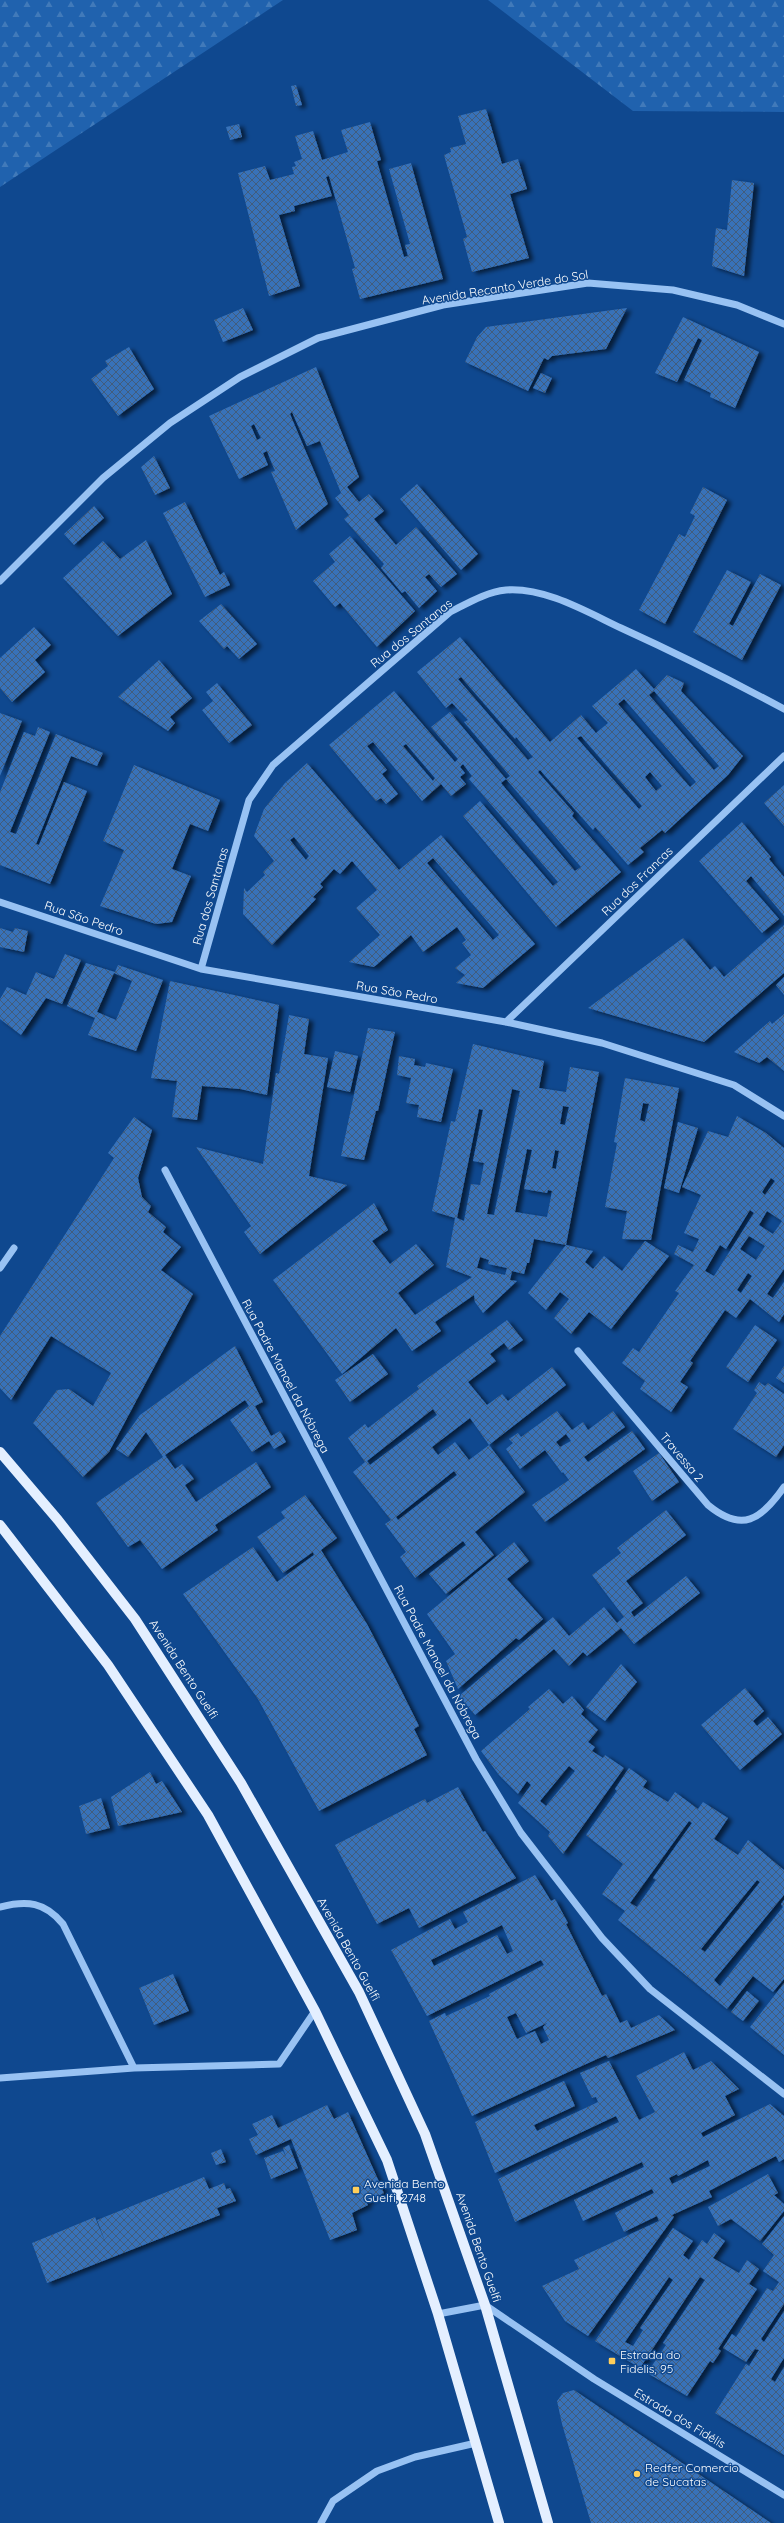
<svg xmlns="http://www.w3.org/2000/svg" width="784" height="2523" font-family="Quicksand,sans-serif">
<style>
.forest{fill:url(#forest-firs)}
.building{fill:url(#building-cross-hatch);fill-rule:evenodd;filter:url(#shadow)}
.lines{fill:none;stroke-linecap:round;stroke-linejoin:round}
.minor{stroke:#98c2f3;stroke-width:7}
.major{stroke:#e4efff;stroke-width:10}
.poi-dot{fill:#ffce5a;stroke:#0f488f;stroke-width:1.5}
.labels{text-anchor:middle;dominant-baseline:central;stroke-width:3;stroke-linejoin:round;paint-order:stroke}
.street-label{font-size:12px;fill:#fff;stroke:#0f488f}
.poi-label{font-size:12px;fill:#fff;stroke:#0f488f;text-anchor:start}
</style>
<defs>
<pattern id="forest-firs" width="22" height="20" patternUnits="userSpaceOnUse"><rect width="22" height="20" fill="#2062ae"/><path d="M5 1l3.5 6h-7zM16 11l3.5 6h-7z" fill="#417aba"/></pattern>
<pattern id="building-cross-hatch" width="8" height="8" patternUnits="userSpaceOnUse"><rect width="8" height="8" fill="#3772b9"/><path d="M0 0l8 8M0 8l8-8" fill="none" stroke="#435d7d"/></pattern>
<filter id="shadow"><feDropShadow dx="4.5" dy="2.5" stdDeviation="2" flood-color="#0009"/></filter>
</defs>
<rect width="100%" height="100%" fill="#0f488f"/>
<!-- forest -->
<path class="forest" d="M0,0h283l-283,187z
M488,0h296v112l-151,-1z"/>
<!-- building -->
<path class="building" d="M296,85l6,20 -6,1 -5,-20z
M486,109l16,55 16,-5 9,30 -17,5 19,64 -57,14 -9,-33 4,-2 -23,-82 7,-3 -1,-4 16,-4 -8,-28z
M370,122l11,38 -4,1 27,96 4,-1 -3,-11 5,-1 -21,-75 22,-6 32,116 -83,20 -8,-30 3,-1 -26,-92 -3,1 6,19 -38,10 1,5 -16,4 21,71 -31,10 -31,-123 27,-7 5,14 24,-6 -2,-7 4,-1 -2,-4 8,-3 -7,-23 18,-5 9,29 26,-8 -7,-22z
M239,124l3,13 -12,3 -4,-13z
M732,180l22,3 -10,93 -32,-10 4,-38 11,2z
M243,308l10,22 -30,12 -9,-22z
M627,308l-21,41 -54,7 -4,4 -4,-2 -16,33 -63,-29 12,-25 9,-10z
M683,317l76,35 -24,56 -25,-11 1,-4 -27,-13 18,-40 -4,-2 -21,44 -22,-9z
M129,347l25,42 -36,27 -27,-37 17,-13 -3,-5z
M316,367l43,110 -12,10 12,15 10,-8 15,17 -10,8 22,26 20,-18 41,47 -16,13 -12,-13 -4,3 12,14 -18,17 -14,-17 -3,2 -21,-25 3,-4 -40,-45 5,-4 -14,-17 6,-5 -21,-52 -13,5 -15,-34 -2,2 38,90 -32,26 -25,-58 4,-1 -8,-20 -4,2 5,12 -29,14 -30,-63zM254,424l7,14 -4,2 -6,-14z
M541,373l11,5 -7,15 -12,-5z
M154,456l16,32 -15,7 -14,-28z
M417,484l61,70 -17,16 -61,-71z
M703,487l24,13 -62,124 -26,-14 40,-76 6,3 10,-21 -5,-3z
M185,502l35,73 4,-3 6,13 -25,12 -42,-84z
M94,506l10,12 -30,27 -10,-11z
M350,536l65,75 -38,36 -37,-44 -5,4 -22,-26 22,-19 -6,-8z
M146,540l26,54 -54,42 -55,-58 40,-37 17,18z
M727,570l24,12 -22,42 4,2 27,-52 21,11 -39,75 -49,-28z
M221,604l36,40 -18,15 -12,-13 -3,3 -25,-28z
M34,627l17,18 -16,15 10,12 -33,30 -12,-14v-30z
M460,637l90,105 31,-27 15,18 12,-10 -16,-17 44,-37 18,20 13,-14 17,8 -3,8 62,65 -15,19 -63,58 -3,-3 -22,18 4,4 -16,13 -33,-38 -2,3 -53,-60 -2,2 36,41 -2,3 49,56 -65,55 -93,-111 17,-15 73,85 5,-4 -89,-103 3,-3 -9,-12 -3,3 5,6 -5,4 6,7 -15,12 -10,-12 -19,17 -49,-59 -6,4 20,24 -5,4 16,20 -12,10 -5,-6 -5,3 -47,-56 65,-54 61,71 3,-3 -27,-32 19,-15 56,67 -5,4 74,88 6,-4 -75,-88 4,-3 -46,-54 4,-2 -16,-17 -6,5 -29,-36zM461,677l54,62 1,-2 17,20 -5,3 -70,-81zM654,691l65,75 -5,4 -65,-75zM624,699l72,83 -6,5 -72,-83zM581,736l61,70 -3,3 -62,-71zM406,744l29,34 -2,3 -30,-35zM650,772l12,14 -6,5 -11,-14z
M159,660l33,38 -22,19 5,6 -7,8 -50,-34z
M217,683l35,42 -23,18 -27,-33 11,-9 -7,-9z
M0,713l22,8 -22,55z
M38,727l12,5 -40,100 6,2 40,-100 47,19 -6,13 -26,-10 -35,88 3,1 25,-63 23,9 -37,93 -50,-19v-73l24,-60 11,4z
M307,763l92,107 42,-35 94,109 -52,44 -27,-5 9,-8 -10,-7 16,-13 -9,-12 4,-3 -9,-13 -34,25 -12,-17 -37,32 -25,-5 31,-27 -24,-27 21,-18 -25,-29 -12,13 -6,-5 -14,15 3,3 -10,10 3,2 -44,46 -29,-31 1,-26 3,4 18,-17 -2,-3 11,-11 -20,-25 10,-27 21,-26zM294,837l15,19 -3,4 -16,-20zM433,858l66,77 -6,5 -66,-77z
M134,765l86,35 -12,31 -18,-7 -18,45 19,7 -19,46 -16,2 -56,-18 24,-56 -21,-9z
M784,785v41l-20,-23z
M742,822l29,35 -2,2 15,18v39l-33,-40 -5,5 33,38 -17,14 -63,-72z
M784,925v48l-80,69 -116,-34 95,-70 27,32 5,-4 9,11z
M0,928l13,4 2,-4 13,3 -4,21 -24,-5z
M65,954l16,6 -19,44 -16,-6 -25,37 -21,-16v-20l7,-12 19,8 10,-23 18,7z
M86,963l29,9 3,-7 45,15 -27,71 -48,-16 7,-17 -28,-12zM114,973l18,8 -16,39 -19,-8z
M784,977v18l-8,-10z
M170,981l109,24 -12,90 -27,-6 -38,-3 -5,34 -25,-3 5,-36 -26,-3z
M784,1014v57l-17,-14 -8,6 -25,-11 36,-31 2,3z
M289,1015l20,4 -5,35 24,4 -19,118 38,9 -87,69 -16,-22 7,-6 -55,-79 67,17 13,-91 3,1z
M368,1028l27,4 -17,79h-2l-12,49 -23,-4z
M473,1044l71,17 -5,27 27,4 4,-25 29,5 -33,173 -32,-6 -5,24h-2l-3,11 -12,-3 -2,9 7,1 -34,32 -8,-11 -1,-7 -39,27 6,9 -29,20 -16,-23 -54,46 -69,-94 101,-77 14,27 -16,11 18,23 26,-20 18,21 -36,28 17,22 57,-38 -26,-10 9,-49 -23,-7 19,-90 4,1zM512,1089l8,2 -26,124 -7,-1zM563,1106l6,1 -4,18 -5,-1zM479,1109l4,1 -10,51 11,2 -4,22 -9,-1 -7,37 -7,-3zM527,1149l5,1 -8,39 23,4 1,-3 4,1 -5,26 -32,-5zM555,1150l4,1 -3,18 -4,-1zM480,1257l9,3 -1,4 19,4 -2,7 -28,-7z
M335,1051l23,5 -8,36 -23,-5z
M399,1056l16,3 -1,6 11,2 1,-4 27,6 -12,53 -24,-5 2,-12 -13,-2 5,-25 -14,-3z
M625,1078l54,10 -28,152 -29,-1 5,-28 -22,-4 12,-64 -3,-1zM643,1103l6,1 -4,18 -5,-2z
M737,1116l29,17 18,15v121l-17,25 6,4 11,-16v32l-5,8 -29,-23 -14,19 -11,-8 -35,51 3,2 -13,19 8,5 -17,25 -31,-23 5,-8 -23,-18 11,-15 6,4 40,-59 -4,-2 19,-26 -20,-11 4,-9 15,7 6,-13 -15,-6 17,-38 -19,-8 26,-56 20,6zM771,1178l4,3 -10,14 -3,-3zM750,1210l4,3 -40,63 -9,-5 15,-26 6,4zM767,1211l15,10 -9,13 -14,-9zM749,1236l16,10 -9,14 -16,-11zM748,1273l4,3 -11,17 -4,-3z
M134,1117l18,13 -14,48 4,19 9,9 -3,6 18,15 -3,5 18,15 -20,23 32,24 -84,158 -26,25 -50,-54 24,-33 12,-1 24,17 18,-33 -60,-37 -40,64 -11,-12v-52l114,-178 -6,-5z
M678,1122l20,6 -19,65 -15,-5z
M645,1241l24,15 -58,73 -22,-17 -18,22 -17,-16 15,-19 -9,-7 -14,18 -18,-17 38,-48 27,6 -8,11 8,7 11,-13 18,15z
M507,1320l16,20 -14,10 -5,-7 -14,11 6,7 -28,21 19,23 15,-11 6,7 44,-34 14,18 -77,60 36,47 -50,40 19,23 -48,39 -17,-20 37,-29 -3,-4 -48,37 -15,-21 6,-5 -21,-28 6,-4 -38,-48 12,-10 -17,-24 17,-14 3,4 51,-39 -2,-3zM433,1409l4,6 -67,50 -3,-4zM470,1418l19,27 -20,15 -14,-18 -17,13 -6,-8zM454,1471l3,4 -59,45 -2,-3z
M755,1325l22,15 -29,42 -22,-15z
M235,1346l28,56 -8,4 16,30 9,-5 6,11 -12,7 -5,-8 -17,11 -22,-32 19,-14 -4,-6 -80,55 10,14 7,-5 12,15 -9,6 11,17 60,-40 15,25 -56,38 3,5 -56,39 -22,-29 -12,7 -32,-44 67,-46 -17,-25 -18,25 -12,-8 24,-34z
M373,1354l15,20 -38,28 -15,-22z
M784,1366v17l-8,-5z
M759,1382l6,4 3,-3 16,11v51l-8,12 -43,-28 24,-36 -3,-3z
M557,1411l15,19 11,-8 5,8 25,-19 12,16 -41,30 4,5 44,-31 13,18 -100,73 -13,-17 37,-25 -6,-8 -1,1 -17,-23 -25,19 -14,-20 7,-6 -4,-4 9,-6 3,4zM566,1434l5,7 -11,6 -4,-5z
M659,1453l20,29 -27,19 -19,-30z
M305,1495l32,43 -16,12 46,74 27,52 25,50 -5,3 13,26 -108,56 -61,-112 -75,-105 70,-47 24,35 37,-27 -1,-3 -30,21 -26,-36 28,-19 -4,-6z
M666,1510l20,25 -60,46 17,22 -12,9 3,5 52,-41 14,17 -66,51 -13,-16 -34,28 -4,-4 -14,14 -15,-17 -79,66 -16,-19 94,-79 16,19 35,-29 13,16 7,-6 -32,-42 29,-22 -4,-5z
M514,1542l15,19 -22,18 36,40 -24,21 -3,-2 -58,51 -12,-28 9,-7 -28,-40z
M621,1664l16,18 -32,39 -19,-14z
M745,1688l19,23 -11,10 4,5 11,-9 14,17 -42,36 -39,-45z
M549,1689l14,15 9,-8 12,14 -3,4 17,16 -10,12 7,5 -3,4 11,7 2,-3 19,13 -61,86 -15,-18 2,-4 -32,-29 13,-18 -4,-4 -9,13 -19,-19 -18,-24 49,-42 -2,-2zM569,1766l6,5 -29,35 -6,-5z
M629,1768l18,13 -4,6 25,15 7,-10 23,17 5,-7 25,16 -14,21 24,16 10,-15 36,30v25l-70,85 6,6 63,-79 -2,-3 3,-4v79l-11,13 -20,-16 -26,33 -109,-89 7,-9 -23,-17 21,-30 -37,-29 31,-44 -2,-2zM689,1821l3,2 -39,55 3,2 -19,27 -7,-4zM757,1880l3,2 -55,70 -4,-3z
M150,1772l6,12 6,-3 20,31 -64,14 -7,-29z
M458,1787l25,45 2,-1 31,47 -97,50 -10,-20 -32,16 -42,-79 90,-46 2,4z
M101,1798l9,30 -24,6 -7,-28z
M535,1875l16,26 4,-2 13,24 -2,1 36,72 4,-2 14,29 7,-3 4,8 28,-13 16,15 -67,28 -2,-3 -134,61 -43,-95 16,-8 1,3 44,-20 -1,-2 55,-29 -3,-5 -114,56 -36,-66 59,-31 5,10 13,-7 -5,-10zM502,1925l11,26 -6,3 -10,-19 -63,31 -3,-6zM516,2013l10,20 21,-10 -4,4 6,13 -8,4 -6,-13 -18,8 -10,-22z
M173,1974l16,37 -35,14 -15,-37z
M784,1983v72l-34,-28z
M747,1991l12,10 -16,20 -12,-9z
M684,2052l9,18 18,-9 28,28 -14,7 10,19 -34,18 2,4 67,-33 14,12v43l-5,3 -3,-6 -67,35 3,6 -40,18 2,2 -86,119 -23,-15 -23,-35 37,-17 -5,-9 85,-39 -2,-5 -33,16 -9,-19 39,-20 -2,-4 -69,32 -9,-21 70,-33 -2,-5 -127,60 -17,-43 121,-57 -3,-6 -121,57 -20,-51 89,-41 11,25 -41,19 3,6 61,-29 -2,-5 -4,1 -12,-25 29,-12 30,59 16,-8 -19,-36zM708,2160l2,6 -38,18 -3,-6 8,-4 1,2z
M327,2105l7,14 14,-7 36,81 -18,9 2,3 -16,8 5,17 -27,10 -39,-101 -35,16 -7,-16 9,-4 -6,-11 20,-9 6,13z
M289,2145l9,23 -27,11 -7,-21 19,-7 3,6 -3,-9z
M221,2149l5,13 -10,3 -5,-12z
M768,2174l10,19 -4,2 10,9v7l-24,30 -29,-22 -13,7 -10,-19z
M204,2177l5,12 15,-6 2,6 4,-1 6,13 -19,7 3,7 -173,68 -15,-40 63,-26 11,27 -9,-24z
M784,2216v88l-23,35 3,3 20,-31v47l-13,21 4,3 9,-15v88l-69,-42 31,-49 3,2 10,-16 -4,-1 -9,13 -23,-14 9,-14 4,3 31,-49 6,3 6,-9 -16,-11 11,-16 -12,-11z
M673,2228l20,13 -10,14 6,5 13,-20 5,4 7,-11 11,8 -12,17 26,15 8,-13 12,9 -10,15 8,5 -39,60 3,2 -8,12 -3,-2 -23,35 -40,-23 19,-28 -3,-2 42,-63 -5,-3 -60,91 -45,-27zM669,2277l4,3 -33,48 3,2 -10,16 -8,-4z
M574,2390l197,133h-180l-29,-99 -5,-23 6,-8z"/>
<g class="lines">
<!-- minor -->
<path class="minor" d="M0,581l103,-103 67,-55 70,-46 78,-39 125,-33 145,-22 85,7 64,15 47,19
M0,902l201,67 305,53 96,21 132,42 50,31
M201,969l48,-169 24,-35 177,-153c18,-9 36,-20 56,-22 39,-3 81,22 115,38 55,25 109,52 163,81
M506,1022l278,-266
M165,1170l311,589 45,74 81,105 48,51 134,105
M0,1268l14,-20
M578,1351l130,154c34,28 53,15 76,-18
M0,1907c27,-7 45,-5 63,17l71,144 145,-4 36,-53
M0,2078l134,-10
M438,2314l47,-9 109,74 190,116
M321,2523l12,-22 44,-30 38,-14 61,-14"/>
<!-- major -->
<path class="major" d="M0,1452l58,68 77,99 106,164 118,209 66,142 60,171 63,218
M0,1525l108,140 100,150 107,196 72,149 51,154 61,209"/>
</g>
<!-- markers -->
<g class="poi-dot">
<rect x="352" y="2186" width="8" height="8" rx="2"/>
<rect x="608" y="2357" width="8" height="8" rx="2"/>
<circle cx="637" cy="2474" r="4"/>
</g>
<g class="labels">
<!-- street labels -->
<g class="street-label">
<text transform="translate(505 287) rotate(-9)">Avenida Recanto Verde do Sol</text>
<text transform="translate(411 633) rotate(-39)">Rua dos Santanas</text>
<text transform="translate(637 881) rotate(-44)">Rua dos Francas</text>
<text transform="translate(210 896) rotate(-74)">Rua dos Santanas</text>
<text transform="translate(84 918) rotate(19)">Rua São Pedro</text>
<text transform="translate(397 992) rotate(10)">Rua São Pedro</text>
<text transform="translate(286 1376) rotate(62)">Rua Padre Manoel da Nóbrega</text>
<text transform="translate(682 1457) rotate(50)">Travessa 2</text>
<text transform="translate(438 1662) rotate(62)">Rua Padre Manoel da Nóbrega</text>
<text transform="translate(184 1669) rotate(57)">Avenida Bento Guelfi</text>
<text transform="translate(349 1949) rotate(61)">Avenida Bento Guelfi</text>
<text transform="translate(479 2247) rotate(71)">Avenida Bento Guelfi</text>
<text transform="translate(680 2418) rotate(31)">Estrada dos Fidélis</text>
</g>
<!-- poi labels -->
<g class="poi-label">
<text x="364" y="2183">Avenida Bento<tspan x="364" dy="14">Guelfi, 2748</tspan></text>
<text x="620" y="2354">Estrada do<tspan x="620" dy="14">Fidelis, 95</tspan></text>
<text x="645" y="2467">Redfer Comercio<tspan x="645" dy="14">de Sucatas</tspan></text>
</g>
</g>
</svg>
